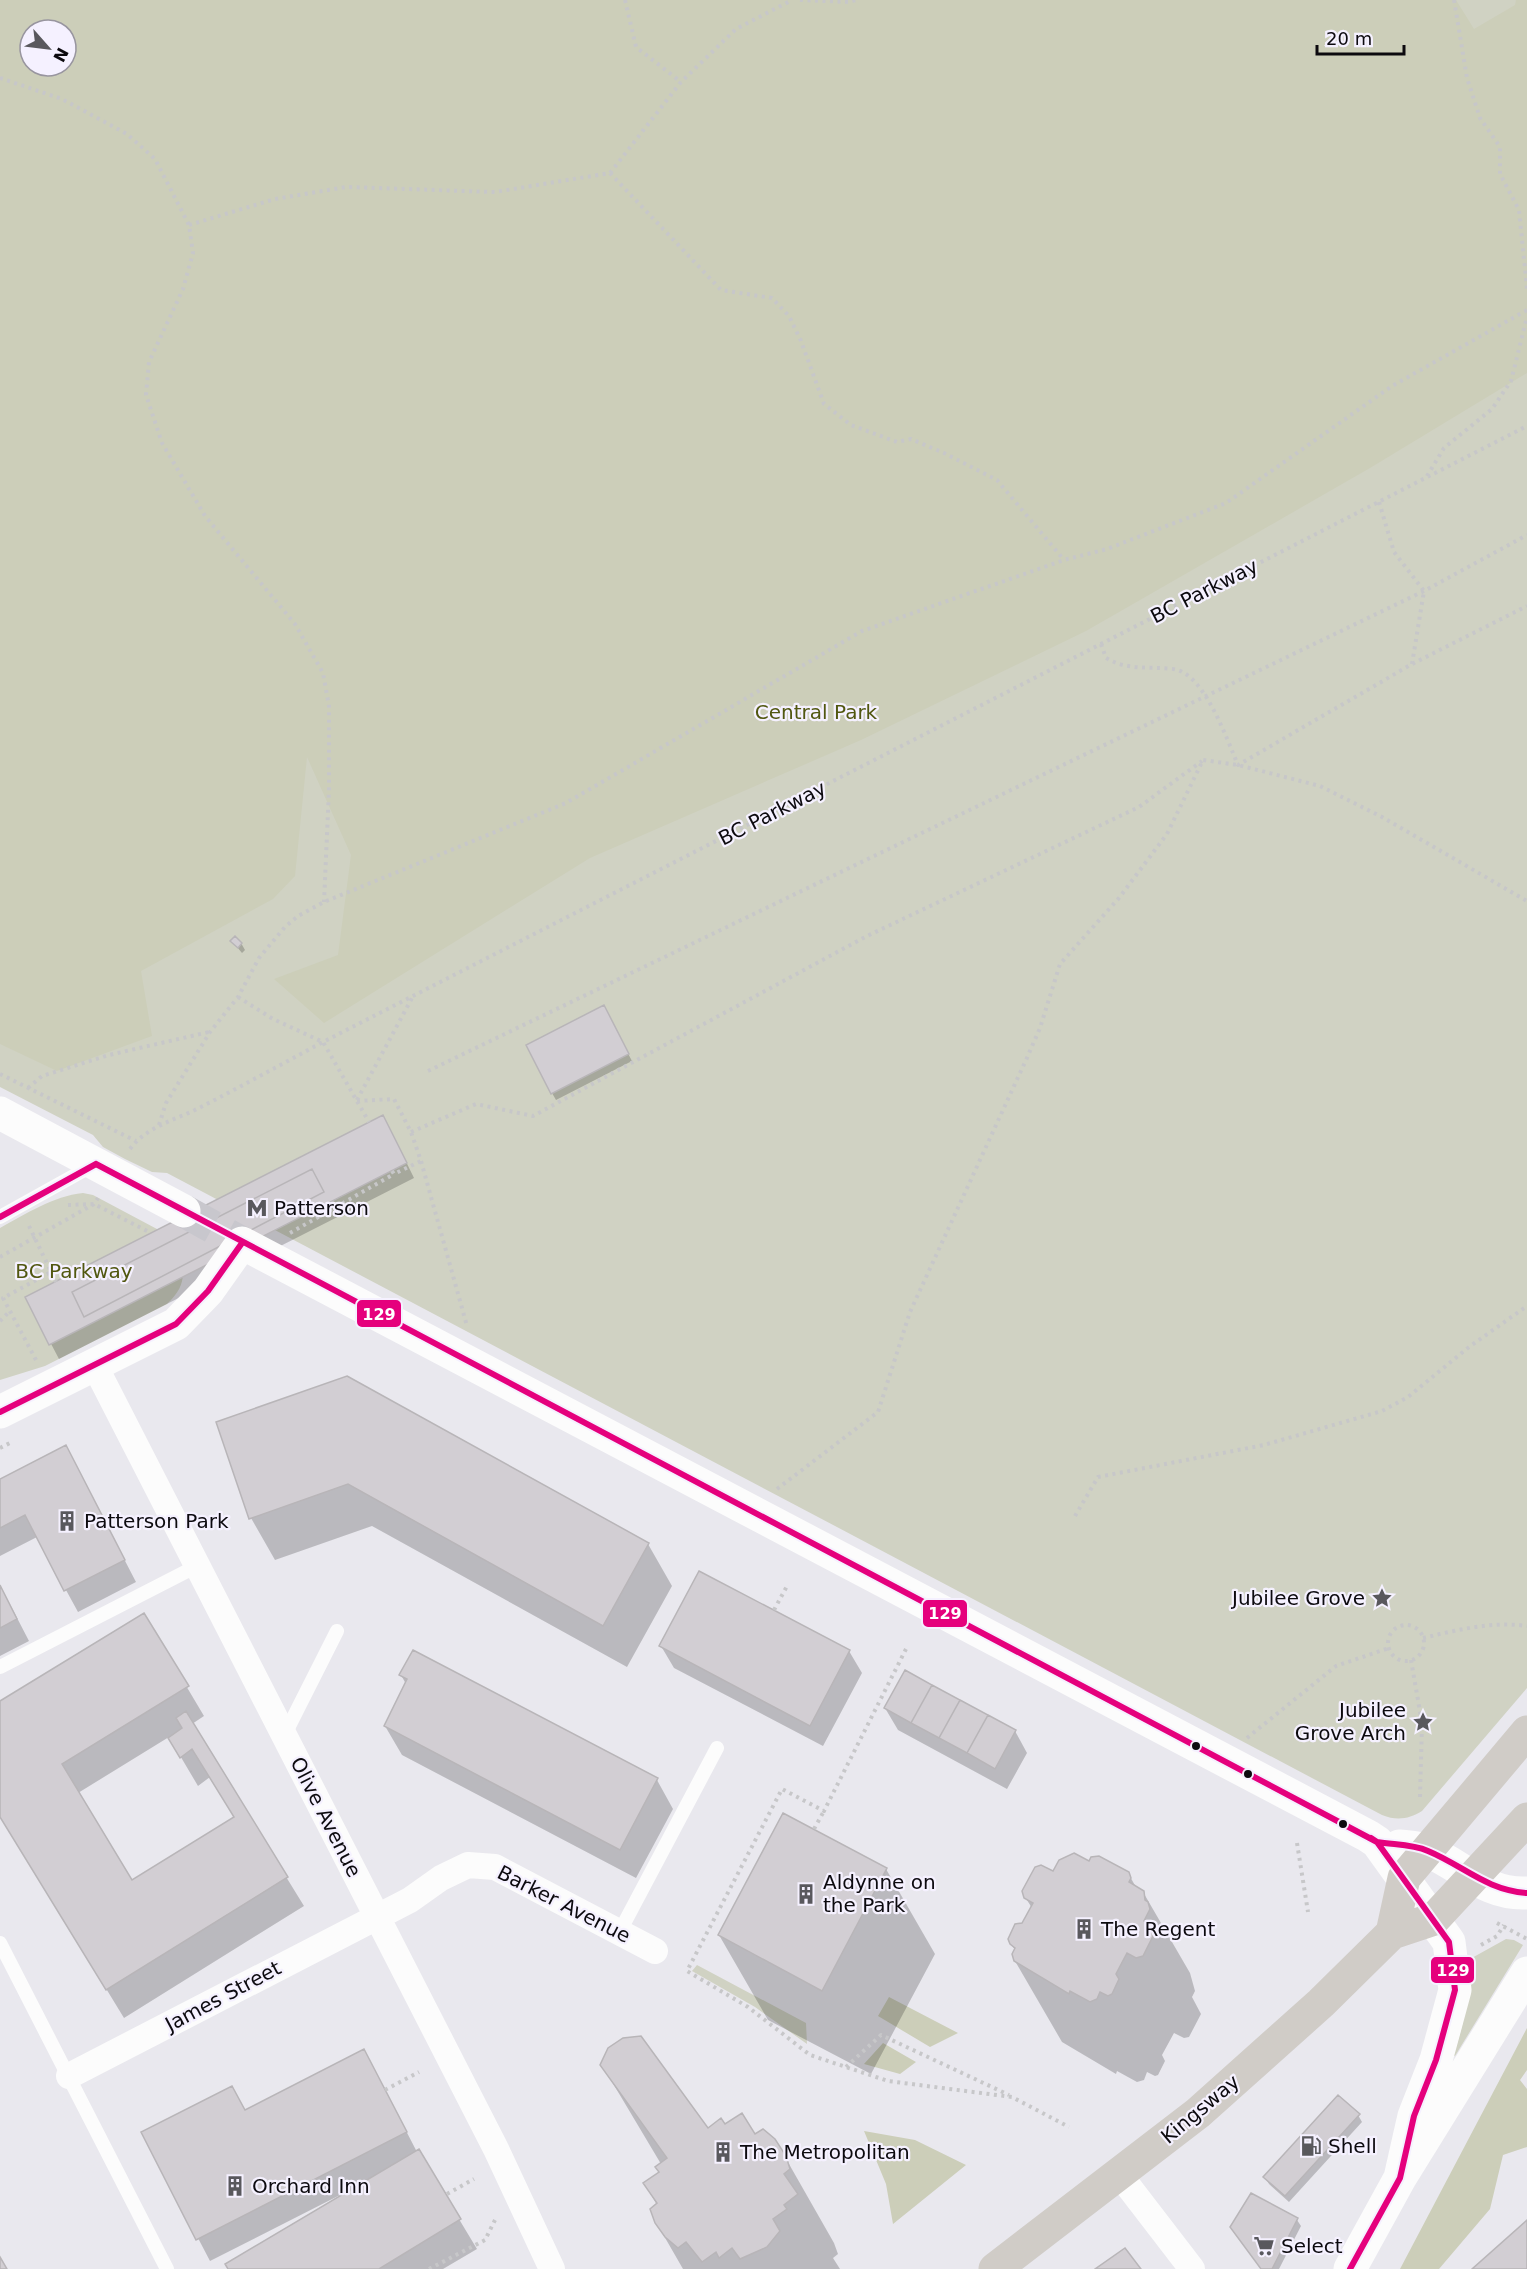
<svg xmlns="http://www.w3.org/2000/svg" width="1527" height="2269" font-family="'DejaVu Sans',sans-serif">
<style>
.green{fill:#d0d2c3;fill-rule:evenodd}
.forest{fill:#ccceb9;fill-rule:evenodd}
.shadow{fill:#0003;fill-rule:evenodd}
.building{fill:#d2ced3;stroke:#b8b5b8;stroke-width:1.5}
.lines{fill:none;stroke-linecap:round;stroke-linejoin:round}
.tertiary-tunnel{stroke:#c8c7cd;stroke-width:33;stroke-dasharray:33 16;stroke-linecap:butt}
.path{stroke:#c7c7c9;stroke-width:4;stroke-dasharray:3 4.5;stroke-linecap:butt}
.service{stroke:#fcfcfc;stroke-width:14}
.minor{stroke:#fcfcfc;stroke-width:26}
.tertiary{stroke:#fcfcfc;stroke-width:33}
.primary{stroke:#d0ccc7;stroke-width:33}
.bus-1-casing{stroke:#f5f1ff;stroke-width:10}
.bus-1{stroke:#e5007d;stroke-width:6}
.bus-dot{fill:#0c0a0f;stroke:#f5f1ff;stroke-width:2}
.labels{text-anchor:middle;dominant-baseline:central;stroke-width:4.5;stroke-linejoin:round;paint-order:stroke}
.street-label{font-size:20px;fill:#0c0a0f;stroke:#f5f1ff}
.park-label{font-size:20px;fill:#515710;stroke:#f5f1ff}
.poi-label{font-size:20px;fill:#0c0a0f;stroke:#f5f1ff;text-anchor:start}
.line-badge{stroke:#f5f1ff;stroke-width:2}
.badge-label{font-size:16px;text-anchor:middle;font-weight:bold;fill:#fff}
</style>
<rect width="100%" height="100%" fill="#e9e8ee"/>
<!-- green -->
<path class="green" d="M0,0h1527v1688l-105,123c-13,8 -25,10 -40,4l-1215,-642 -15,-1 -27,-13 -22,-12 -10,-12 -93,-48zM30,30h36v36h-36z
M83,1193l10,2 79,42c9,27 21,43 -5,67l-122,62 -45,14v-152c26,-14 53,-32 83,-35z
M1506,1939l8,1 9,5 -68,111 -2,-1c12,-32 16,-62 17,-96z
M697,1965l109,58 1,21 -52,-37 -63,-36z"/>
<!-- forest -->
<path class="forest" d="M0,0h1456l18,29 41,-24 1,-5h11v373l-157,95 -284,163 -225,109 -271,118 -266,165 -50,-44 64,-24 13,-100 -44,-98 -12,119 -22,23 -132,72 11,65 -95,35 -57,-27zM30,30h36v36h-36z
M889,1997l69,36 -28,14 -52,-31z
M1527,2028v42l-7,10 7,9v58l-24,8 -13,54 -51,60h-39z
M883,2043l33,19 -16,12 -36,-10z
M864,2131l51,9 51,25 -73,59 -7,-40z"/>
<!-- shadow -->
<path class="shadow" d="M232,941l9,2 4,7 -3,3z
M607,1014l25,47 -76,39 -4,-7z
M391,1131l23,47 -355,181 -32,-61z
M218,1423l430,121 24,42 -45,81 -255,-141 -97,34 -24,-42z
M66,1447l70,135 -58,30 -41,-75 -37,19v-75z
M0,1585l29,56 -29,15z
M144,1615l60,101 -12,8 112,182 -180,112 -124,-203v-112zM169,1737l29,49 12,-9 26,41 -104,64 -54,-89z
M661,1646l188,5 13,22 -39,73 -149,-78z
M401,1675l256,105 16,29 -37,69 -234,-123 -17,-29 21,-42z
M885,1708l130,23 12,22 -20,36 -109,-59z
M1089,1863l39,10 9,16 6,3 47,81 5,18 -3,6 9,17 -12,23 -5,1 -10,-5 -12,22 3,6 -7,14 -3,1 -8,-4 -3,8 -7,2 -20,-11 -1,3 -54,-32 -47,-81v-11l-4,-6 21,-36 -7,-11 28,-24z
M886,1869l49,85 -64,120 -103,-54 -49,-85z
M602,2065l106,65 17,-4 29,10 31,21 49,86 4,11 -5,4 7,11h-157l-27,-47 1,-17 -12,-21 15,-11 1,-9z
M376,2073l41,79 1,-1 59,98 -34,20h-213l113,-73 -1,-2 -132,67 -67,-128 102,-21z
M1358,2115l4,7 -73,80 -20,-18 -4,-7z
M1297,2220l4,6 -22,43h-17z"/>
<!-- building -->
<path class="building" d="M235,936l7,7 -4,5 -8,-7z
M604,1005l25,49 -78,40 -25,-49z
M383,1115l24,48 -358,182 -24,-48z
M312,1169l12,23 -240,125 -12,-25z
M347,1376l302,167 -46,83 -255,-142 -99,35 -33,-97z
M66,1445l59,115 -61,31 -39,-76 -25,13v-49z
M699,1571l151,79 -40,76 -151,-80z
M0,1585l17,34 -17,9z
M144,1613l45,73 -127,78 70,116 102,-63 -42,-68 -12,9 -12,-20 14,-10 -6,-10 10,-7 102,166 -182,113 -106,-173v-116z
M413,1650l245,128 -38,72 -236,-124 23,-47 -8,-4z
M905,1670l27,15 -21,38 -27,-15z
M932,1685l28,15 -21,38 -28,-15z
M960,1700l28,15 -21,38 -28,-15z
M988,1715l28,15 -21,39 -28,-16z
M783,1813l104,55 -65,123 -104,-56z
M1074,1853l15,8 2,-4 8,-1 30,16 2,6 -2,4 15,9 1,9 3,2 2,7 -6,12 9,5 2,6 -12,24 -7,2 -9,-5 -11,21 3,5 -7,15 -4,2 -8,-4 -3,7 -7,3 -20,-11 -1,3 -55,-33 -2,-7 3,-6 -5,-4 -2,-5 7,-15 7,-1 11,-20 -9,-5 -2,-7 13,-24 6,-2 12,6 6,-11z
M641,2036l67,92 13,-10 4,6 17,-11 13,21 8,-5 12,10 11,17 4,13 -6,5 14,20 -14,11 3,4 -14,10 7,12 -13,16 -27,12 -8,-11 -13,10 -3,-6 -14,10 -16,-20 -8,6 -13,-11 -10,-14 -5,-14 7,-6 -14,-20 16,-11 -4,-5 12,-9 -67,-93 8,-17 15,-10z
M364,2049l43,83 -211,108 -55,-108 91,-46 13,24z
M1338,2095l22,19 -75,82 -22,-19z
M419,2149l42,70 -82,50h-151l-3,-5z
M1251,2193l47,25 -26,51h-11l-31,-42z
M1527,2220v49h-55z
M1125,2248l16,21h-46z
M0,2257l7,12h-7z"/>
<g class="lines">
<!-- tertiary-tunnel -->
<path class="tertiary-tunnel" d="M184,1211l58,32"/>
<!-- path -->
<path class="path" d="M625,0l11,47 45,35
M800,0l48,2 8,-2
M1454,0l13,78 13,40 20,29v27l19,36 8,79
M0,78l62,21 65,35 28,25 34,66 4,28 -10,36 -34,73 -3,33 16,48 43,73 90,108 28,49 6,33v84l-5,112
M610,173l111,117 51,8 17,18 12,25 23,63 27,21 46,17 14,-3 33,14 53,27 67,80
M189,225l86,-26 71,-12 149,5 115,-19 71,-91 55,-53 56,-29
M1427,476l17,-28 48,-39 19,-28 16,-64
M1379,502l15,50 30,39 -12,73
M1101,644l5,14c22,13 43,8 67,11 31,3 54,71 65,96l174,-101 115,-58
M238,997l35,22 50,23 46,80
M428,1071l996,-480 103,-56
M0,1074l136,67
M28,1088l14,-12 67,-21 100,-23
M357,1100l55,-102
M357,1101l37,-2 17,33 10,29 46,165
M159,1125l7,-22 44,-71 28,-35 21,-39 26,-31 13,-11 26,-14 242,-99 296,-172 202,-71 43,-11 119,-46 166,-117 135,-76
M411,1132l65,-28 57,12 334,-180 272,-129 63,-46
M130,1149c17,-23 46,-29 71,-42 41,-21 81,-43 122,-65l1204,-616
M392,1171l2,3 27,-13
M68,1205l26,-1 57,29
M29,1226l27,56
M290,1233l104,-59
M0,1257l94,-53 4,-6
M0,1321l10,-10
M36,1360l-33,-62 48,-26
M0,1448l12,-6
M777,1489l101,-77 32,-100 116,-252 14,-32 20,-64 59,-66 48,-64 36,-74 35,5 82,21 62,31 145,84
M1075,1516l23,-39 166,-32 118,-34 26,-14 61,-50 58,-41
M774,1610l13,-24
M1388 1643a18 18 0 1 1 36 0a18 18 0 1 1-36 0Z
M1423,1638c34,-8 69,-17 104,-12
M906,1649l-82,162 -42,-22 -95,182 61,36 62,48 78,26 124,16 57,30
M1411,1660l11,63 -2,74
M1247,1738l89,-72 53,-18
M814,1829l10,-18
M1297,1843l11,69
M1497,1923l30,16
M1481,1945l16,-9 7,-11
M846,2067l35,-32 128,60
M385,2090l34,-18
M447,2194l27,-15
M429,2269l56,-29 10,-20"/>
<!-- service -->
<path class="service" d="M0,1217l95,-53
M0,1667l197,-101
M284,1736l53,-105
M619,1933l98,-185
M0,1943l167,326"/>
<!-- minor -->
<path class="minor" d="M95,1366l401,783 56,120
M69,2076l341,-176 31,-22 27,-13 27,2 160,84
M1119,2174l73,95"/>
<!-- tertiary -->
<path class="tertiary" d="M0,1113l184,98
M0,1412l176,-88 32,-33 34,-48 1126,593 9,6 72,100 6,48 -19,70 -22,56 -14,62
M1399,1846c9,1 20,1 28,5 36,14 56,44 100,42
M1350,2269l50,-91 127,-205"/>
<!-- primary -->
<path class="primary" d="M1392,1933l12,-55 123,-146
M995,2269l203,-156 123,-110 71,-70 42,-14 93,-100"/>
<!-- bus-1 casing -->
<g class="bus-1-casing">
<path id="bus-1" d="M96,1164l1281,678 72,100 6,48 -19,70 -22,56 -14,62 -50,91
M0,1217l96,-53
M0,1412l176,-88 32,-33 34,-48
M1371,1838l6,4c17,3 35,2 51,9 36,15 58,39 99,42"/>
</g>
<!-- bus-1 -->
<use href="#bus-1" class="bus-1"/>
</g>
<!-- icons -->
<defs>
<g id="metro-bare" transform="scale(1.62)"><path d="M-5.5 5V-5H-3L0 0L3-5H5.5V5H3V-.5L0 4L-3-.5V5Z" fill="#59585d" stroke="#f5f1ff" stroke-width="2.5" paint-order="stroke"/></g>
<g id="building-bare" transform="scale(1.62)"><path d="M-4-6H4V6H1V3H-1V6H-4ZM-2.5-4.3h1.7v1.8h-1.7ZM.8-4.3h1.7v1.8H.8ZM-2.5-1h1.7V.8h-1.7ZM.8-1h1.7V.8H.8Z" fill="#59585d" stroke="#f5f1ff" stroke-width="2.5" paint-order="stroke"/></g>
<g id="sight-bare" transform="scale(1.62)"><path d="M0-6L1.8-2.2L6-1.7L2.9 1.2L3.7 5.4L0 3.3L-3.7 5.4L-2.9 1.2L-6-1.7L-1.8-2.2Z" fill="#59585d" stroke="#f5f1ff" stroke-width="2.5" paint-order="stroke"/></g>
<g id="fuel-bare" transform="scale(1.62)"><path d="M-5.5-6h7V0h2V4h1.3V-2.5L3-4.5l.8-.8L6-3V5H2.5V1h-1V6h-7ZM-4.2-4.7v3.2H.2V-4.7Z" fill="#59585d" stroke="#f5f1ff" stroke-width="2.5" paint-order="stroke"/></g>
<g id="supermarket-bare" transform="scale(1.62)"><path d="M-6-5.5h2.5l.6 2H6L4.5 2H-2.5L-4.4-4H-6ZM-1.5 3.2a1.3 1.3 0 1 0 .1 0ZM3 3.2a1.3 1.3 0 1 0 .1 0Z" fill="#59585d" stroke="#f5f1ff" stroke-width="2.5" paint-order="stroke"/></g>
</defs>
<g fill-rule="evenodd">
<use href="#metro-bare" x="257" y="1208"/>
<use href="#building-bare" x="67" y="1521"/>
<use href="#sight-bare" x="1382" y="1598"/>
<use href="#sight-bare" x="1423" y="1722"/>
<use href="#building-bare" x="806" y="1894"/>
<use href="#building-bare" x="1084" y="1929"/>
<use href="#fuel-bare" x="1311" y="2146"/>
<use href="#building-bare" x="723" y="2152"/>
<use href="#building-bare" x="235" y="2186"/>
<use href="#supermarket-bare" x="1264" y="2246"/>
</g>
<!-- markers -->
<g class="bus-dot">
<circle cx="1196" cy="1746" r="5"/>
<circle cx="1248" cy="1774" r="5"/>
<circle cx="1343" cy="1824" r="5"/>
</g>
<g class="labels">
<!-- street labels -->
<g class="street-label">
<text transform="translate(1204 591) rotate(-27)">BC Parkway</text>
<text transform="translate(772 813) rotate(-27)">BC Parkway</text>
<text transform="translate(326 1817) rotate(63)">Olive Avenue</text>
<text transform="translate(564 1904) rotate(27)">Barker Avenue</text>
<text transform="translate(223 1996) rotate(-28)">James Street</text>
<text transform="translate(1200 2109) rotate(-40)">Kingsway</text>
</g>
<!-- park labels -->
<g class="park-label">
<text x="816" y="712">Central Park</text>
<text x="74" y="1271">BC Parkway</text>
</g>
<!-- poi labels -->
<g class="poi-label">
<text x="274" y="1208">Patterson</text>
<text x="84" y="1521">Patterson Park</text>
<text x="1365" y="1598" text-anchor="end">Jubilee Grove</text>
<text x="1406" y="1710" text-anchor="end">Jubilee<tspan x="1406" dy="23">Grove Arch</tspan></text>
<text x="823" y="1882">Aldynne on<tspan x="823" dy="23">the Park</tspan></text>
<text x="1101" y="1929">The Regent</text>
<text x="1328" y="2146">Shell</text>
<text x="740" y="2152">The Metropolitan</text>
<text x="252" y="2186">Orchard Inn</text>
<text x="1281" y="2246">Select</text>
</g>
</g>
<g class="line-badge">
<rect x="356" y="1299" width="46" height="29" rx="6" fill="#e5007d"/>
<rect x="922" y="1599" width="46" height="29" rx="6" fill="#e5007d"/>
<rect x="1430" y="1956" width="45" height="28" rx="6" fill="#e5007d"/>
</g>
<g class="badge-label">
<text x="379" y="1320">129</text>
<text x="945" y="1619">129</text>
<text x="1453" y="1976">129</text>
</g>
<!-- north arrow -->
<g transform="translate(48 48) rotate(118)"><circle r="28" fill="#f5f1ff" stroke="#98959f" stroke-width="1.5"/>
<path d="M0-4.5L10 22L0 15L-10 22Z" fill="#59585d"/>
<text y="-9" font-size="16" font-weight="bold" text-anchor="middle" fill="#0c0a0f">N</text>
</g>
<!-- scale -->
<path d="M1317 45v9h87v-9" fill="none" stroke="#0c0a0f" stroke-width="3"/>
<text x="1326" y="45" font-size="18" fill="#0c0a0f" stroke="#f5f1ff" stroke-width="4.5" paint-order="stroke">20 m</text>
</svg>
